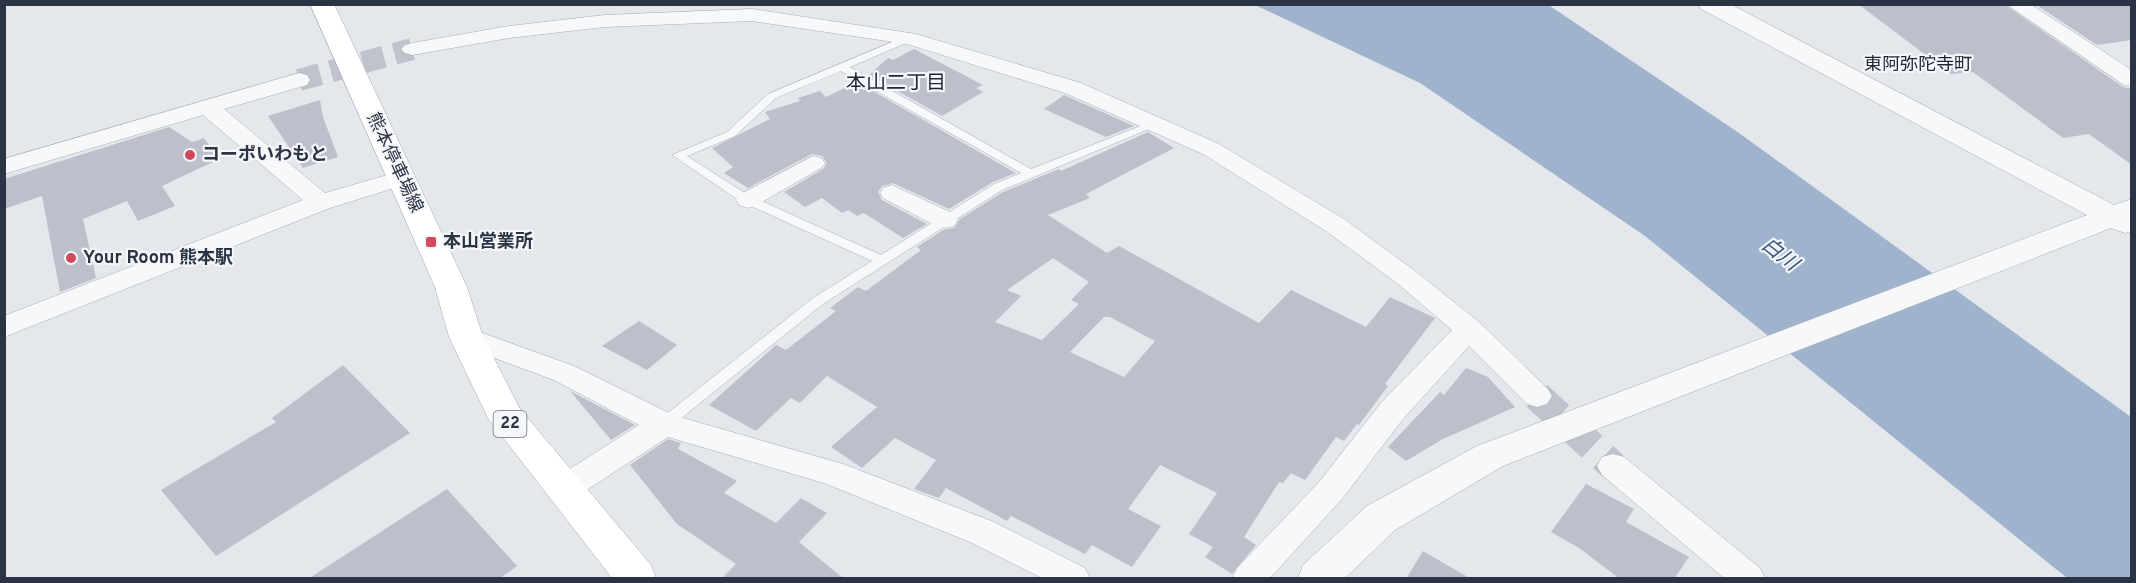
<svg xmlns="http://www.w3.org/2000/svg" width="2136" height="583" font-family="Overpass,'Noto Sans JP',sans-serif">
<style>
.water{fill:#9fb4cc}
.building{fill:#bbc0ca;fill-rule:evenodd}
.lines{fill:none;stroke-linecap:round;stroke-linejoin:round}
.minor-tunnel-far1{stroke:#bfc3cb;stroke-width:22;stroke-dasharray:22 11;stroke-linecap:butt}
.minor-tunnel{stroke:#bfc3cb;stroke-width:30;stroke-dasharray:30 15;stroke-linecap:butt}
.service-casing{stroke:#a9aeb7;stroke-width:1}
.minor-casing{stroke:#a9aeb7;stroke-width:1}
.tertiary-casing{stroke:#a9aeb7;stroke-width:1}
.primary-casing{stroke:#a3abb8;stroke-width:1}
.service{fill:#f7f8fa;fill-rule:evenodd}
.minor{fill:#f7f8fa;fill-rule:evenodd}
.tertiary{fill:#f7f8fa;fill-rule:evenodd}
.primary{fill:#fff;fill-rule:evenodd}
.poi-dot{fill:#d1495b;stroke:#f4f6f9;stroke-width:2}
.labels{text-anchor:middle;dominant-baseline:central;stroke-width:4.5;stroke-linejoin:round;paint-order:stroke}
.shield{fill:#f4f6f9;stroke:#676e7b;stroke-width:1.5}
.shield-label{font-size:16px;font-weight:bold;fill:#2b3445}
.far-quarter-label{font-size:18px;fill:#1d2536;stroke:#f4f6f9}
.poi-label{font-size:18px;font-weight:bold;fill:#2b3445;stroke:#f4f6f9;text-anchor:start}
.street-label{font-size:18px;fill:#2b3445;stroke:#f4f6f9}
.neighbourhood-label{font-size:20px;fill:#1d2536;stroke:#f4f6f9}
.water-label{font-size:20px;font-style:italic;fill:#34527a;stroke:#f4f6f9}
</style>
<rect width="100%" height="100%" fill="#e4e7ec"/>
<!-- water -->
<path class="water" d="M1547,4l192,129 392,284v161h-64l-422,-342 -225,-153 -165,-78z"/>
<!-- building -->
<path class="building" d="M1858,4h146l119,83 9,2v76l-43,-31 -26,4 -90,-66 -22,2z
M2035,4h97v36l-35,5z
M914,49l69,36 -7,3 7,4 -41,24 -73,-41 19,-17 5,2z
M857,82l159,91 -23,9 -44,27 -56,-26 -11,3 -4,6 4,8 45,24 -24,14 -39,-25 -7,3 -9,-6 -6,3 -20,-15 -17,9 -21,-15 39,-23 4,-6 -5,-7 -10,-2 -64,34 -24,-15 9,-6 -21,-19 58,-29 -5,-7 35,-11 -2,-3 22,-7 6,6z
M1064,95l70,31 -28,11 -62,-28z
M320,100l3,17 15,40 -35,11 -35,-52z
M169,127l23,15 12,-4 15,21 -57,27 13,20 -37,15 -11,-20 -44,18 13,59 -36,14 -18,-96 -38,13v-30z
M1148,132l26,16 -88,46 4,4 -42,17 59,38 12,-7 140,77 32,-33 75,37 24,-30 45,21 -50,66 3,2 -29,39 -2,-1 -13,17 -8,-4 -31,43 -14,-7 -8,10 -4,-1 -35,55 12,8 -24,29 -27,-17 8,-10 -24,-13 28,-41 -57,-28 -32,44 33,17 -29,41 -40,-22 -7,9 -74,-38 -4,5 -61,-33 -7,10 -25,-9 22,-29 -41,-22 -33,30 -31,-21 46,-40 -50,-31 -27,27 -9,-5 -35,33 -47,-26 67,-60 10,5 50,-39 -6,-3 28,-21 8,4 55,-41 -4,-3 26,-17 11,-2 6,-9 43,-27 56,-23 2,2zM1053,258l36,24 -18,18 8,4 -37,36 -47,-18 26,-26 -14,-6zM1104,317h6l45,24 -31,36 -54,-25z
M639,321l38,24 -30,25 -45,-24z
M343,365l67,68 -194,123 -55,-66 115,-68 -4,-4z
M1466,368l22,9 27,30 -72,32 -37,22 -18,-14 52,-55 4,3z
M570,391l65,34 -24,15z
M668,439l13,4 -3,6 59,32 -13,12 52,30 25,-25 26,15 -28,29 45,37h-123l15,-15 -59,-40 -47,-59z
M1586,484l48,25 -8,13 63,35 -15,22h-54l-41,-31 -28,-16z
M447,489l70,77 -18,13h-191z
M1423,551l48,28h-65z"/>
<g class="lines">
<!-- minor-tunnel-far1 -->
<path class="minor-tunnel-far1" d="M299,80l113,-31"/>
<!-- minor-tunnel -->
<path class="minor-tunnel" d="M1537,396l76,70"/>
<!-- service casing -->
<g class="service-casing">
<path id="service" d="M909,35l5,3 -1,2 -63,27 181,102 120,-47h8l2,2 -159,66 -179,114 -154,124 -5,2 -5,-2 -3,-4 3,-4 154,-122 59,-37 -132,-60 -68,-46 55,-23 41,-38zM841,71l180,102 -27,11 -113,71 -133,-60 -61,-39 48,-20 41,-38z"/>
</g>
<!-- minor casing -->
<g class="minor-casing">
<path id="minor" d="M2006,4h24l102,66v16l-8,-1z
M752,9l164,25 165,49 138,61 125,75 71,52 64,51 68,66 5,8 -5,8 -10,3 -10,-3 -58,-58 -66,73 -61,80 -72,79h-38l5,-10 83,-87 61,-78 71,-73 -55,-47 -71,-52 -123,-77 -138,-61 -158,-49 -155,-23 -147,6 -96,11 -97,17 -7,-2 -4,-4 4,-4 7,-2 97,-17 96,-11z
M299,73l8,2 3,5 -3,5 -83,24 101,84 76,-22 9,2 3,5 -3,5 -80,25 -326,129v-21l299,-116 -100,-85 -199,59v-15z
M813,156l8,2 4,5 -4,5 -64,37 -9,3 -9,-3 -3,-5 3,-5z
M892,185l62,29 4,6 -4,6 -9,2 -9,-2 -53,-28 -3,-5 3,-5z
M466,327l108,39 99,49 170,49 151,58 91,46 5,10h-48l-72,-36 -146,-59 -156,-46 -92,60 -11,4 -11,-4 -5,-9 5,-9 85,-54 -85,-45 -98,-36 -4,-7 4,-7z
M1613,454l11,3 136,111 5,10h-41l-122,-103 -5,-9 5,-9z"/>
</g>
<!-- tertiary casing -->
<g class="tertiary-casing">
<path id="tertiary" d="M1698,4h32l384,201 18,-6v32l-7,2 -14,-5 -608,238 -108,64 -50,48h-47l5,-13 64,-59 110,-60 610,-231 -386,-206z"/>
</g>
<!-- primary casing -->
<g class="primary-casing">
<path id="primary" d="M310,4h24l133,283 16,50 37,72 131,156 5,13h-44l-124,-160 -39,-81 -14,-50z"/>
</g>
<!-- service -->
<use href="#service" class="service"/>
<!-- minor -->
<use href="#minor" class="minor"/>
<!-- tertiary -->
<use href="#tertiary" class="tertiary"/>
<!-- primary -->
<use href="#primary" class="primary"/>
</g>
<!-- markers -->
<g class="poi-dot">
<circle cx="190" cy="155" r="6"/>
<rect x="425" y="236" width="12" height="12" rx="3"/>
<circle cx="71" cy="258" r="6"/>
</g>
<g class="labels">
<!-- shield labels -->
<rect class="shield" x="493.5" y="411" width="33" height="26" rx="4.5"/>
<g class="shield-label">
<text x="510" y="424">22</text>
</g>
<!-- far-quarter labels -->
<g class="far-quarter-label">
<text x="1918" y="65">東阿弥陀寺町</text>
</g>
<!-- poi labels -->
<g class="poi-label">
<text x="202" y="155">コーポいわもと</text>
<text x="443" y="242">本山営業所</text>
<text x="83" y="258">Your Room 熊本駅</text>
</g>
<!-- street labels -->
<g class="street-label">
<text transform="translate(394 163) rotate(65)">熊本停車場線</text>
</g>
<!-- neighbourhood labels -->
<g class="neighbourhood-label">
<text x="896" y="84">本山二丁目</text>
</g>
<!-- water labels -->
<g class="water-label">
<text transform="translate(1779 255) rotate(38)">白川</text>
</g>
</g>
<!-- border -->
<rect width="2136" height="583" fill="none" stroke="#2b3445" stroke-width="12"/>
</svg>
